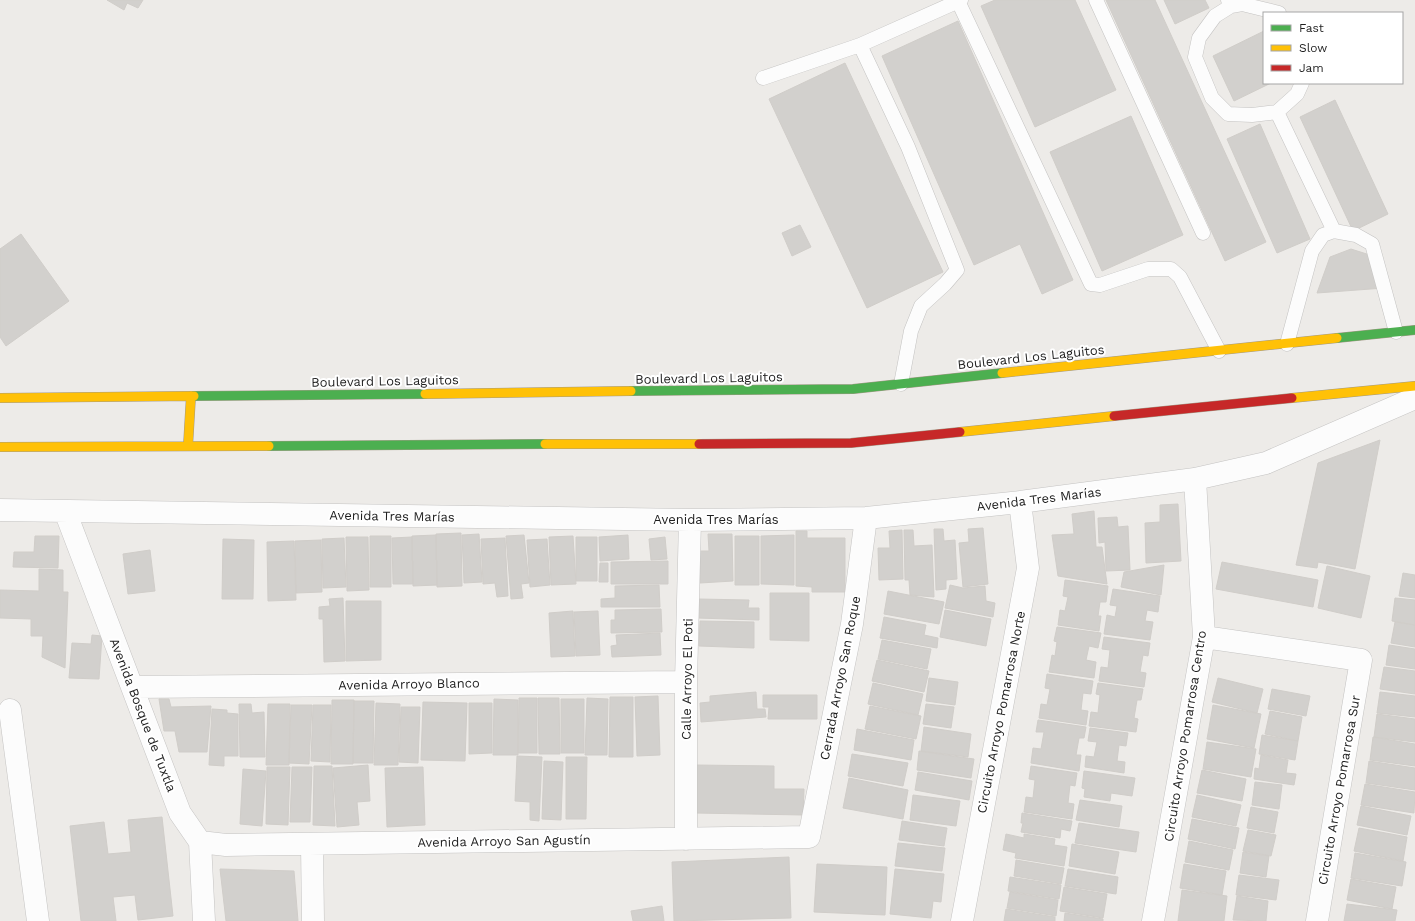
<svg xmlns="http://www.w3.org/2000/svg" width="1415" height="921" font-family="'Work Sans',sans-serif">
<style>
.building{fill:#d2d0cd;stroke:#d0cdc9}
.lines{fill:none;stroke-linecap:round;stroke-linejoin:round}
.lane-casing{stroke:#c4c3c2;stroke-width:15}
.street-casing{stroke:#c4c3c2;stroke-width:23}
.fast-casing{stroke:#a29986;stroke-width:10}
.slow-casing{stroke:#a29986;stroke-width:10}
.jam-casing{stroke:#a29986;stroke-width:10}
.lane{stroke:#fcfcfc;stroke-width:14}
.street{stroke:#fcfcfc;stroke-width:22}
.fast{stroke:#4caf50;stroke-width:9}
.slow{stroke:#ffc107;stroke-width:9}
.jam{stroke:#c62828;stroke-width:9}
.labels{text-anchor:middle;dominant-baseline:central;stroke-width:4;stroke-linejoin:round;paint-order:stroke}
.street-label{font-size:13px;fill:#1f1f1f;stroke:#fff}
</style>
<rect width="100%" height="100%" fill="#edebe8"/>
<!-- building -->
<path class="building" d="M107,0h36l-5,8 -11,-5 -3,7z
M995,0h80l41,90 -81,37 -54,-121z
M1106,0h49l111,242 -41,19z
M1164,0h41l4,8 -34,16z
M958,21l115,259 -31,14 -22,-50 -46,21 -92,-209z
M1264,31v52h7l-37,18 -21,-45z
M845,63l98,209 -76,36 -98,-209z
M1335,100l53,114 -35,17 -53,-114z
M1131,116l52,119 -81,36 -52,-119z
M1260,124l50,115 -33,14 -50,-114z
M800,225l11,22 -19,9 -10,-23z
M21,234l48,67 -63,45 -6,-9v-88z
M1351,249l22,7 11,32 -67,5 13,-36z
M1380,440l-25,129 -37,-7 -1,6 -21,-3 22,-102z
M1178,504l3,57 -35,2 -1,-40 15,-1v-17z
M1094,511l2,36h6l5,37 -49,-8 -6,-41 22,-1 -2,-20z
M1117,517l1,10 10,-1 2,44 -24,1 -1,-29 -6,1 -1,-25z
M983,528l5,56 -25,3 -4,-44 10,-1 -1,-13z
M934,529h9l1,12 11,-1 2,39 -11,1v9l-10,1z
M902,530l1,49 -24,1 -1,-32h12l-1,-17z
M904,530h9l1,16 18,-1 2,52 -24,-2 -1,-15h-4z
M796,531h11v7h38v54h-33v-5l-16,-1z
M461,533l1,53 -25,1 -1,-53z
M479,534l3,48 -18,1 -2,-48z
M708,534h24l1,47 -33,2 -1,-32h10z
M436,535l1,50 -24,1 -1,-50z
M524,535l5,48 -8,1 2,14 -12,1 -5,-63z
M628,535l1,24 -29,2 -1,-24z
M794,535v50l-33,-1v-48z
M35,536h24l-1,32 -45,-1 1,-15h20z
M370,536h21v51h-21z
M573,536l3,48 -25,1 -2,-48z
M735,536h24v49h-24z
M346,537h22l1,53 -22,1z
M412,537l1,47h-20l-1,-46z
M576,537h21v44h-21z
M665,537l2,22 -16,1 -2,-21z
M344,538l2,49 -23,1 -1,-49z
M505,538l3,58 -11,1 -2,-14 -12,1 -2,-45z
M223,539l31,1 -1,59h-31z
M547,539l3,46 -20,2 -3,-47z
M321,540l1,52 -26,1 -1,-52z
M294,541l2,59 -28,1 -1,-59z
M150,550l5,41 -27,3 -5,-40z
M668,561v23h-57v-22z
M1222,562l96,18 -5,27 -97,-18z
M600,563h8v19h-9z
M1164,565l-3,30 -40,-8 3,-15z
M1327,566l43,10 -9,42 -43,-10z
M39,569l24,1v22h5l-3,76 -23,-11 1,-21h-12v-17l-31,-1v-28l39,1z
M1403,573l12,2v23l-16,-2z
M1065,580l43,6 -2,16h-6l-2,14h3l-2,15 -41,-6 2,-15 5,1 3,-14 -5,-1z
M659,585l1,22h-59v-8l14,-1v-12z
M950,585l13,3 22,-2 1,15 9,2 -2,14 -48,-9z
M1113,589l47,7 -2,16 -11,-2 -2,11 8,1 -3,18 -46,-6 3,-19 8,2 2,-11 -7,-1z
M888,591l56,11 -5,22 -55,-10z
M770,593h39v48l-39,-1z
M343,598l2,63 -21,1 -1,-43h-4v-12l11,-1 -1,-7z
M1395,598l20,2v25l-23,-4z
M698,599l51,1 -1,8h11v12l-62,-2z
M346,601h35v59l-35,1z
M661,609l1,23 -51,1v-13h4v-10z
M945,610l46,9 -5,27 -46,-9z
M573,611l2,45 -24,1 -2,-44z
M598,611l2,44 -24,1 -2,-44z
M884,617l42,8 -2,10 14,3 -1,10 -57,-10z
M700,621l54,1v26l-55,-2z
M1395,622l20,3v22l-24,-4z
M1057,627l44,6 -3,15 -9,-2 -3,14 10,2 -2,16 -45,-6 3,-17 3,1 2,-14 -3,-1z
M660,633l1,22 -49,2 -1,-11 6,-1 -1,-10z
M92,635l10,1 -3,43 -30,-1 3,-35 19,1z
M1104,637l46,6 -2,13 -5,-1 -3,17 6,1 -2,14 -45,-6 2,-14 7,1 2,-18 -8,-1z
M882,640l49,9 -4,20 -49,-10z
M1389,645l26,4v20l-29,-4z
M877,660l52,11 -5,21 -52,-11z
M1384,667l31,4v23l-35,-5z
M1047,674l46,7 -2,13 -8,-1 -2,17 7,1 -2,14 -47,-7 2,-14 6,1 3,-16 -5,-1z
M929,678l29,4 -3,23 -29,-4z
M1218,678l45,11 -6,24 -45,-11z
M873,683l50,11 -5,21 -50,-11z
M1098,683l45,6 -2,11h-4l-3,18 4,1 -2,13 -47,-6 2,-14 7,1 2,-18 -4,-1z
M1272,689l38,7 -4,20 -38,-7z
M756,692l1,17h8l1,8 -65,5 -1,-19 10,-1v-6z
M1380,692l35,4v21l-38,-4z
M763,695h54v24h-49l1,-12h-6z
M658,696l2,59 -23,1 -2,-59z
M610,697h23v60h-24z
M519,698h18v55h-19z
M538,698h21l1,56h-21z
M587,698l21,1 -1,56h-22z
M159,699h10l2,8 40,-1 -4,46h-28l-4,-21h-11z
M494,699l24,1v55h-25z
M561,699h23v54h-23z
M332,700h22l-1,64h-22z
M354,701h20l-1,62h-20z
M423,702l44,1 -2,58 -44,-1z
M376,703l24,1 -2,61h-24z
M469,703h23v50l-23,1z
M239,704h12l1,9 12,-1 1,45h-25z
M268,704h22l-1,61h-23z
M926,704l28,3 -3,21 -28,-4z
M291,705h21l-3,59 -20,-1z
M313,705h18l-1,57 -19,-1z
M1213,705l48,9 -7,34 -47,-9z
M870,706l51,10 -5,23 -51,-10z
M401,707h19l-2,56 -19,-1z
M212,709l15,1v3l11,1v42h-14v10l-15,-1z
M1270,711l32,6 -4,24 -33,-7z
M1377,714l38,5v23l-41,-5z
M1038,720l48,7 -2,11h-5l-3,17h5l-2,16 -48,-8 2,-15 8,1 3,-17h-8z
M924,727l47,7 -3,23 -47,-6z
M1090,728l38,5 -2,13 -7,-1 -2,16 8,1 -1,11 -39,-6 1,-11 8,1 3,-15 -9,-1z
M857,729l57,11 -3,20 -57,-10z
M1262,735l36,6 -3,19 -36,-6z
M1373,737l42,7v22l-45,-6z
M1207,742l49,7 -5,28 -48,-8z
M919,751l55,8 -3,19 -54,-8z
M852,754l56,9 -5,23 -55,-10z
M1261,755l27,5 -2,13 10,1 -2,11 -40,-6 1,-11 4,1z
M517,756l25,1 -3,64 -9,-1v-18l-15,-1z
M566,757h21l-1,62h-20z
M544,761l19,1 -2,58 -19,-1z
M1369,761l46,7v22l-49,-7z
M368,765l2,36 -13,1 2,23 -22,2 -4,-59z
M696,765l78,1v23h30l-1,26 -108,-2z
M314,766h18l3,60 -22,-1z
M1031,766l46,7 -2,13 -5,-1 -2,18 6,1 -2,15 -48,-7 2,-15 7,1 2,-18 -6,-1z
M267,767h23l-2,58 -22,-1z
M292,767h20l-2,55h-20z
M423,767l2,58 -38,2 -2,-59z
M243,769l23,2 -4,55 -22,-2z
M1202,770l44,9 -4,22 -45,-8z
M1084,771l51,7 -3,18 -21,-3 -1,8 -26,-4 1,-8 -3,-1z
M918,772l54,9 -3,19 -54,-10z
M849,778l59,12 -5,29 -60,-11z
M1255,782l27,3 -3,24 -27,-4z
M1365,784l50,8 -1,21 -53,-8z
M913,795l47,6 -4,25 -46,-6z
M1197,795l44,10 -5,21 -44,-9z
M1080,800l42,6 -3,21 -43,-7z
M1361,806l50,10 -4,19 -50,-10z
M1251,807l27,5 -4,21 -27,-5z
M1022,813l50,8 -2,10 -9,-2 -1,9 -39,-6 2,-9h-2z
M162,817l11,99 -35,4 -3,-25 -22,2 3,24h-35l-11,-95 34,-4 4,32 23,-2 -3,-32z
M1192,819l47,9 -4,21 -47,-10z
M902,821l45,7 -3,18 -45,-6z
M1079,823l60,9 -3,20 -61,-9z
M1359,828l48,9 -4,24 -49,-10z
M1248,830l28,5 -5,21 -28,-5z
M1006,834l18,4v-4l31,5 -1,6 13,2 -3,19 -49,-8 1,-5 -13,-3z
M1189,841l44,9 -4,20 -44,-8z
M898,843l47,5 -3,23 -47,-5z
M1072,844l47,8 -4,22 -46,-8z
M1243,852l26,4 -3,21 -26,-4z
M1355,853l51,9 -4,24 -51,-8z
M789,857l2,61 -117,3 -2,-59z
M1016,860l48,8 -3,16 -47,-8z
M817,864l70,3 -2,48 -71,-3z
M1184,864l42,7 -4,24 -42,-7z
M220,869l74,2 4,50h-72z
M895,869l49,5 -3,28 -8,-1 -2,17 -41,-4z
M1068,869l50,8 -2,17 -51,-8z
M1239,875l40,5 -3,20 -40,-5z
M1010,877l51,8 -2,14 -51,-8z
M1351,879l45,8 -4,22 -45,-9z
M1064,887l43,7 -4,24 -43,-7z
M1182,890l45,6 -3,25h-46z
M1010,892l48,8 -2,16 -49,-8z
M1237,896l31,5 -2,20 -33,-1z
M1347,904l50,6 -2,11h-51z
M662,906l2,15h-31l-2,-10z
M1006,909l49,8v4h-51z
M1065,913l38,6v2h-39z"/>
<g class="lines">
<!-- lane casing -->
<g class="lane-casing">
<path id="lane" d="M1096,0l107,233
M1228,0l3,6 11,-2 37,9
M958,1l133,283 9,1 48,-16h23l9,8 39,74
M1231,6l-16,10 -16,22 -4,19 17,41 16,16 24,1 25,-3
M860,45l48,102 49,123 -12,14 -24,22 -10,25 -10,53
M763,78l97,-33 101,-45
M1302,83l-5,11 -20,18 57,119
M1287,344l25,-93 11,-16 11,-4 22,4 16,9 24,88"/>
</g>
<!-- street casing -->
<g class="street-casing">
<path id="street" d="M0,510l690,10 176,-2 154,-16 175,-23 71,-16 149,-65
M65,511l115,302 20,29 4,79
M1204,637l157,23 -44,261
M132,687l554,-5
M10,710l28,211
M686,839v-157l4,-162
M200,842l26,3 583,-8 43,-213 14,-106
M312,845l1,76
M962,921l66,-353 -8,-66
M1153,921l12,-66 39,-218 -9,-158"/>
</g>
<!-- fast casing -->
<g class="fast-casing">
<path id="fast" d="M1337,338l78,-8
M631,391l222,-2 149,-16
M194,396l231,-2
M269,446l276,-2"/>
</g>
<!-- slow casing -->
<g class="slow-casing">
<path id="slow" d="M1002,373l335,-35
M425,394l206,-3
M0,398l194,-2
M1292,398l123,-12
M960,432l154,-16
M545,444h154
M188,446l3,-50
M0,447l269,-1"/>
</g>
<!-- jam casing -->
<g class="jam-casing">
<path id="jam" d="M1114,416l178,-18
M699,444l152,-1 109,-11"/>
</g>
<!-- lane -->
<use href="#lane" class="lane"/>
<!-- street -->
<use href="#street" class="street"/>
<!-- fast -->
<use href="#fast" class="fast"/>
<!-- slow -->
<use href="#slow" class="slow"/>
<!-- jam -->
<use href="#jam" class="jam"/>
</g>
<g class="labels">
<!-- street labels -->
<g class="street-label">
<text transform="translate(1031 357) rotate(-6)">Boulevard Los Laguitos</text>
<text transform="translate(709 378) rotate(-1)">Boulevard Los Laguitos</text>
<text transform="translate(385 381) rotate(-1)">Boulevard Los Laguitos</text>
<text transform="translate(1039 499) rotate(-7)">Avenida Tres Marías</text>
<text transform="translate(392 516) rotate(1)">Avenida Tres Marías</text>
<text x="716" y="519">Avenida Tres Marías</text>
<text transform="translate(840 678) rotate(-79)">Cerrada Arroyo San Roque</text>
<text transform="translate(687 679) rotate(-89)">Calle Arroyo El Poti</text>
<text transform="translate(409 684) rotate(-1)">Avenida Arroyo Blanco</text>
<text transform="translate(1001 712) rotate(-79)">Circuito Arroyo Pomarrosa Norte</text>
<text transform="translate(143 715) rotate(69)">Avenida Bosque de Tuxtla</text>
<text transform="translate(1185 736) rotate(-81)">Circuito Arroyo Pomarrosa Centro</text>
<text transform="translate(1339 790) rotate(-80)">Circuito Arroyo Pomarrosa Sur</text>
<text transform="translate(504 841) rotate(-1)">Avenida Arroyo San Agustín</text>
</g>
</g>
<!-- legend -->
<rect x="1263" y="12" width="140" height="72" fill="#ffffff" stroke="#a5a5a5"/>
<rect x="1271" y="25" width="20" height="6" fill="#4caf50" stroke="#a5a5a5"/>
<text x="1299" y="32" font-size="12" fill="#1f1f1f">Fast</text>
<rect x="1271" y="45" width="20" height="6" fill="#ffc107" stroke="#a5a5a5"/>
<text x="1299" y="52" font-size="12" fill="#1f1f1f">Slow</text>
<rect x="1271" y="65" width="20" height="6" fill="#c62828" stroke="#a5a5a5"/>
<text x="1299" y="72" font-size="12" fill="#1f1f1f">Jam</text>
</svg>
